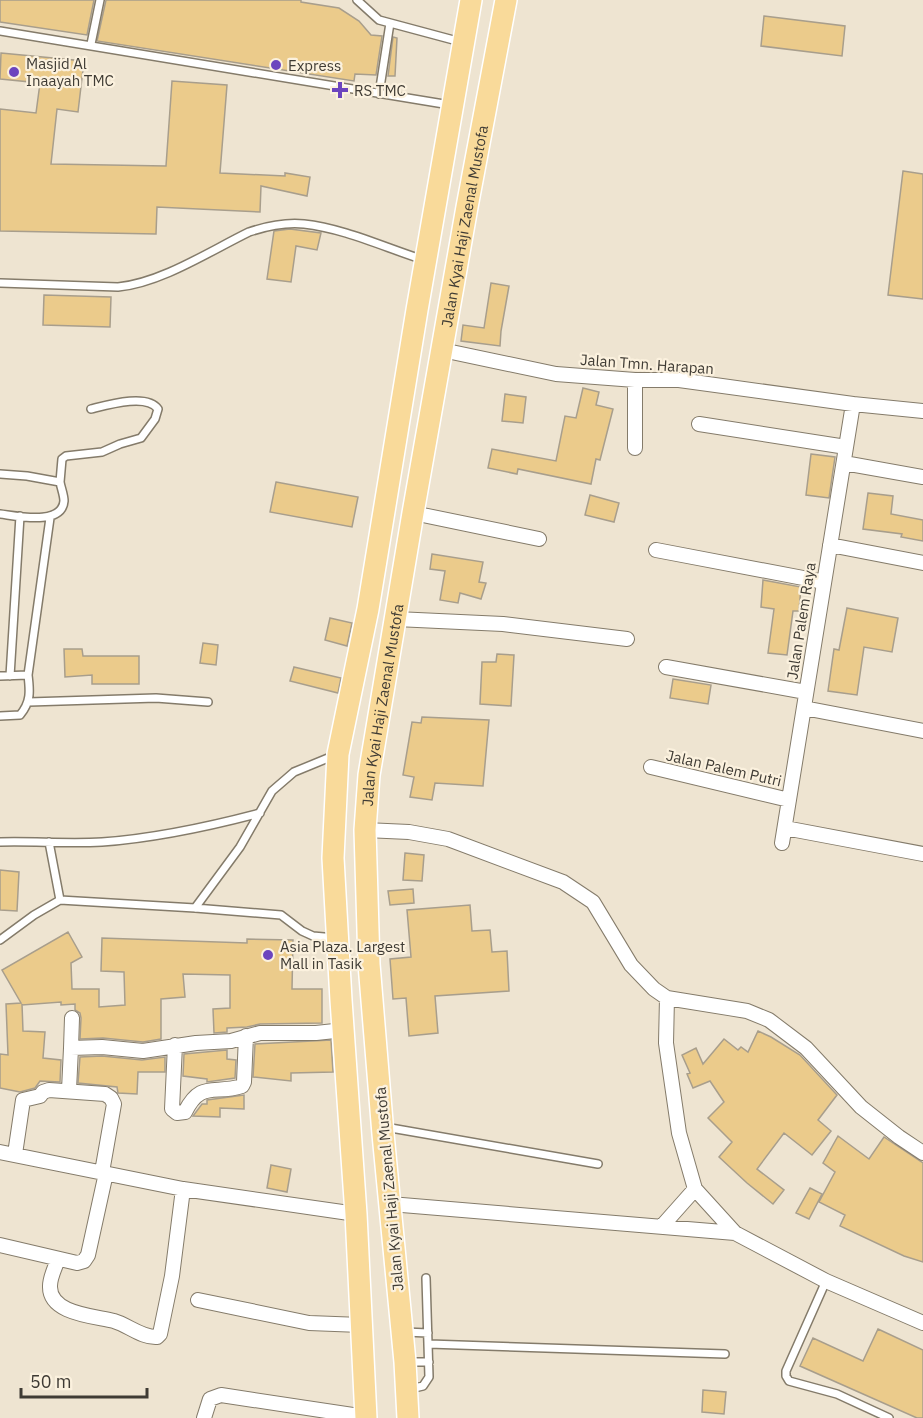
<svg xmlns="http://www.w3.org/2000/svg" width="923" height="1418" font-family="'IBM Plex Sans',sans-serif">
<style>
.building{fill:#ebcb8b;stroke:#a89e8c;stroke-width:1.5}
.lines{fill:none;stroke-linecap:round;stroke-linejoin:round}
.lane-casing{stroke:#847b6a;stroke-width:10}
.street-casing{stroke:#847b6a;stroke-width:16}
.primary-casing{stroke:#fff;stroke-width:24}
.lane{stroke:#fff;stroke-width:7}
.street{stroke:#fff;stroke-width:14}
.primary{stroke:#f9da9a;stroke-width:21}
.poi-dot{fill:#6c45be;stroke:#fbf1de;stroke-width:2}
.labels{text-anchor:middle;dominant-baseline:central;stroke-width:4.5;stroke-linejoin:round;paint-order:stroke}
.poi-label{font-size:15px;fill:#3f3b34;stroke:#fbf1de;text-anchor:start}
.street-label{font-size:15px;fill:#3f3b34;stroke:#fbf1de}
</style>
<rect width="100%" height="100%" fill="#eee4d1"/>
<!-- building -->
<path class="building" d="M0,0h94l-7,35 -87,-13z
M106,0h195v2l38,6 20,13 12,14 11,1 -6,39 -21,-1 -1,7 -257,-40z
M764,16l81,10 -3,30 -81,-10z
M393,37l4,1 -2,38h-7z
M1,53l83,8 -6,51 -21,-3 -6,55 115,2 6,-85 55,4 -7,88 65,3v-3l25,4 -3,19 -46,-10 -1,26 -103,-5 -1,27 -156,-3v-122l36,4 4,-30 -40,-4z
M903,171l20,3v125l-35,-4z
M290,229l31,4 -4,17 -21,-4 -5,36 -24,-3 7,-48z
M491,283l18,3 -8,45 -1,15 -39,-5 2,-16 21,3z
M44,295l67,2 -1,30 -67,-2z
M583,388l16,4 -3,13 17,4 -13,51 -4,-1 -5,25 -73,-15 -1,5 -29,-6 4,-19 64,12 9,-45 11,2z
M505,394l21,3 -3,26 -21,-2z
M811,454l24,3 -6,41 -23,-3z
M276,482l82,15 -6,30 -82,-15z
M868,493l25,3 -2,18 32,6v21l-22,-4 1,-3 -39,-5z
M590,495l29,8 -5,19 -29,-7z
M432,554l51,8 -4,20 7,1 -5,16 -21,-6 -2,10 -18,-3 5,-29 -15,-2z
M763,580l38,7 -2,24h-6l-6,44 -19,-2 6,-44 -13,-2z
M847,608l51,10 -6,34 -28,-5 -7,48 -29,-4 6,-42 5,1z
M330,618l22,5 -5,23 -22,-6z
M203,643l15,2 -2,20 -16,-2z
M64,649h18l1,7h56v28h-47v-9l-27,2z
M497,654l17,1 -3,51 -31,-2 2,-42h14z
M294,667l47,11 -3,15 -48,-12z
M673,679l38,6 -3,19 -38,-6z
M422,717l67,3 -6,66 -48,-3 -3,17 -22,-3 4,-20 -11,-2 9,-53 9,1z
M405,853l19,2 -2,26 -19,-1z
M0,870l19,2 -2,39 -17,-1z
M413,889l1,14 -24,2 -2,-14z
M470,905l2,26 18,-1 2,22 15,-1 2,40 -74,5 3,37 -29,3 -3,-38 -13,1 -3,-40 21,-2 -4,-47z
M68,932l14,25 -11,6 1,26h27v18l26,-2 -1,-33 -23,-1 1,-33 145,5v-4l46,1 -1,49h30v34l-62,1 -13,3 -20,1v4l-13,1 -1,-24 17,-1v-33l-47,-1 2,23 -24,2v40l-18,3 -40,-4 -23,1 1,-21 -1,-5 -5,-3v-6l-14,1v-3l-39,3v-1l1,27 22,1 -2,26 18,2 -1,22 -20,-1 -5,7 -15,4 -20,-4v-34l8,1 -2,-51 15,-1 -19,-33z
M758,1031l13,6 29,18 37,40 -19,25 13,11 -19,24 -28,-22 -27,36 27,21 -11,14 -26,-21 -28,-26 13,-15 -24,-24 16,-16 -14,-21 -17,7 -6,-14 3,-1 -8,-18 14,-7 7,16 21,-25 14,11 3,-3 7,5z
M331,1040l2,32 -42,1v8l-38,-4 2,-33z
M227,1050v9l9,1 -1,18 -28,4v-3l-24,-3 1,-22z
M102,1056l40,4 23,-3v15h-27l-1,22 -19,-1 -1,-6 -39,-4 2,-26z
M244,1095v14l-24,-1v9l-27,-1 9,-12h5v-4z
M838,1136l31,23 15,-22 39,26v99l-19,-6 -64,-30 5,-11 -26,-13 16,-30 -12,-9z
M271,1165l20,4 -4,23 -20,-4z
M810,1188l12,6 -13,25 -13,-6z
M878,1329l45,21v68h-6l-117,-52 13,-28 50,23z
M703,1390l23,2 -2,22 -22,-2z"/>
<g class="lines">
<!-- lane casing -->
<g class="lane-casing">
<path id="lane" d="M357,0l22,20 82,22
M0,31l450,74
M91,44l9,-44
M379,94l11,-71
M0,283l118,4c43,-4 92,-36 131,-55 18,-6 36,-10 55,-8 39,4 82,24 120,36
M0,474l27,2 33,6c1,6 4,13 4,19 -2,25 -47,15 -64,13
M60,482l2,-23 4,-3 36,-4 18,-8 21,-6 14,-19 3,-10c-11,-16 -51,-4 -67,0
M0,676l28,-1 22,-157
M10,676l10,-160
M29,702l127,-4 52,4
M0,716l20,-1c11,-13 10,-24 8,-40
M0,842c34,-1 68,2 102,0 54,-4 105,-15 158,-29
M49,842l11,58
M195,908l45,-61 32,-56 22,-19 39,-16
M0,940l34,-25 26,-15 135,8 86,7 21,16 11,5 22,2
M385,1127l213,37
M826,1281l-40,90v5l3,5 48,13 52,24
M405,1332l23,1
M429,1344l296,10
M408,1362h21
M410,1389l13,-3 6,-9 -3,-99"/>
</g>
<!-- street casing -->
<g class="street-casing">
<path id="street" d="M442,350l114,24 79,6h44l174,24 70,7
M699,424l147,23
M635,448v-68
M844,463l79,14
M413,513l126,26
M830,545l93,18
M656,550l168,32
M396,619l107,5 124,15
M666,667l140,25
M804,708l119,23
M651,767l138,33
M785,828l138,26
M365,830l44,2 39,7 115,43 30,20 38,63 23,24 13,9 80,13 22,9 37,28 55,59 38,30 24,16
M782,843l71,-439
M667,998l-1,45 13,90 16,56 40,44 91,48 97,42
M72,1018l-1,30 31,-1 41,4 53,-8 35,-2 29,-8h56l28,-3
M175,1045l-3,64 5,4 8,-1c16,-32 29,-17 57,-26l2,-4 2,-46
M69,1090l2,-42
M0,1152l183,37 173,25
M15,1154l8,-54 17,-4 3,-4 6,-2 56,4 6,4 3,6 -12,68
M390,1204l345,29
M663,1225l32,-36
M0,1245l77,18 7,-2 4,-6 18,-82
M58,1259c-3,9 -8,18 -8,27 -1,28 44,30 64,35 14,4 28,17 43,16l3,-3 12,-58 11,-87
M198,1300l111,23 52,2
M204,1418l6,-19 11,-4 145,22"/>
</g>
<!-- primary casing -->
<g class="primary-casing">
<g id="primary">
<path d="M366,1418l-10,-204 -15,-214 -8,-142 5,-104 30,-145 49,-299 54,-310"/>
<path id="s1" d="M408,1418l-3,-56 -22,-228 -14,-170 -4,-134 4,-55 44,-262 54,-306 39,-207"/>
</g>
</g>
<!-- lane -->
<use href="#lane" class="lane"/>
<!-- street -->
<use href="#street" class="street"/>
<!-- primary -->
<use href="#primary" class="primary"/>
</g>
<!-- markers -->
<g class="poi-dot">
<circle cx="276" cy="65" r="6"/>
<circle cx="14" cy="72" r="6"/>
<path d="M337 81h6v6h6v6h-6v6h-6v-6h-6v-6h6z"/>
<circle cx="268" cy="955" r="6"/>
</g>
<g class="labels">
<!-- poi labels -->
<g class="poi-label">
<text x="26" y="63">Masjid Al<tspan x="26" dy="17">Inaayah TMC</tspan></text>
<text x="288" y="65">Express</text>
<text x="354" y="90">RS TMC</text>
<text x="280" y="946">Asia Plaza. Largest<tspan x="280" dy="17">Mall in Tasik</tspan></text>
</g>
<!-- street labels -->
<g class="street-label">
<text stroke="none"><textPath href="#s1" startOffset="1202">Jalan Kyai Haji Zaenal Mustofa</textPath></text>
<text transform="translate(647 364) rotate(4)">Jalan Tmn. Harapan</text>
<text transform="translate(801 621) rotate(-81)">Jalan Palem Raya</text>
<text stroke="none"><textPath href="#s1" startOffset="716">Jalan Kyai Haji Zaenal Mustofa</textPath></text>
<text transform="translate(724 768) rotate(13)">Jalan Palem Putri</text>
<text transform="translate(389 1189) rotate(-95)">Jalan Kyai Haji Zaenal Mustofa</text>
</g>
</g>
<!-- scale -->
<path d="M21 1388v9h126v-9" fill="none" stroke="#3f3b34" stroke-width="3"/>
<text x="30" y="1388" font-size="18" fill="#3f3b34" stroke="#fbf1de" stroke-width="4.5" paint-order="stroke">50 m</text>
</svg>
